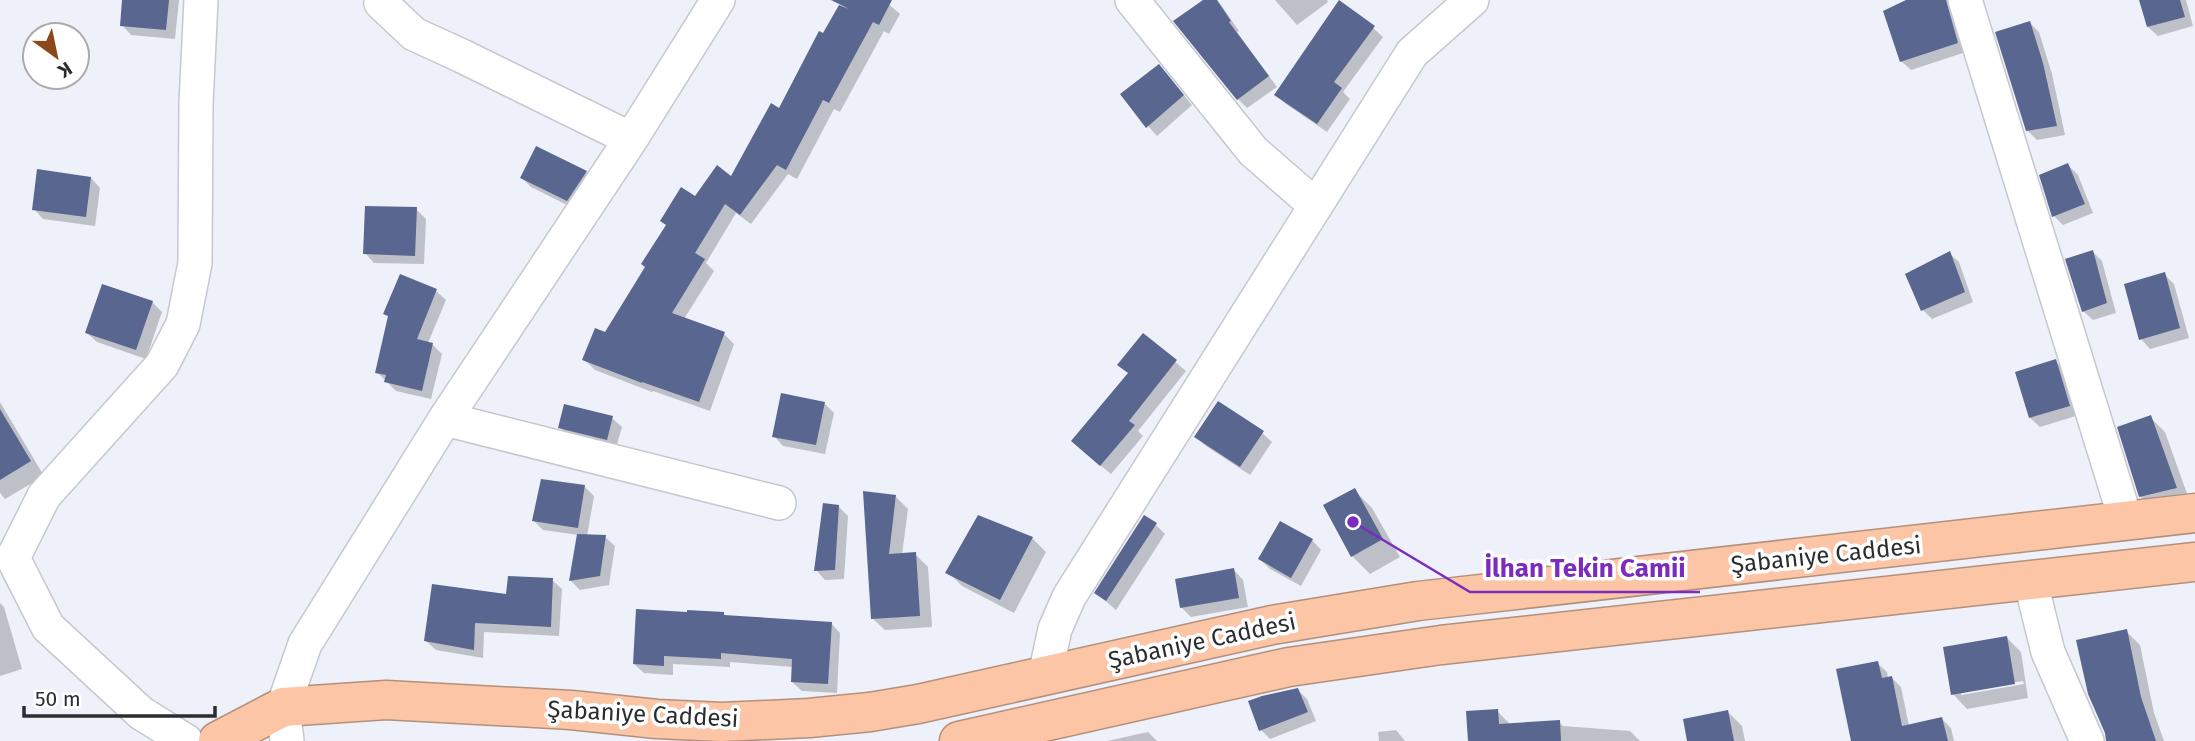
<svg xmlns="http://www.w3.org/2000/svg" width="2195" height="741" font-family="'Fira Sans',sans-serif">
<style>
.shadow{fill:#0003;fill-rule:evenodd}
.building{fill:#586690}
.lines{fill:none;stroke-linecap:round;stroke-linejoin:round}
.minor-casing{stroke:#c5c8cf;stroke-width:36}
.highway-casing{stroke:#b3907c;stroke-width:41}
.minor{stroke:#fff;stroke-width:33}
.highway{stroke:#fcc5a5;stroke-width:38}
.labels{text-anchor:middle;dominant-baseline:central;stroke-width:7;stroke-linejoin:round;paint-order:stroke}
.street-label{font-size:24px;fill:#2b2d2f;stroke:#fff}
.leader{fill:none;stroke:#7b2cbf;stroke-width:2.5}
.callout-dot{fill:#7b2cbf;stroke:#fff;stroke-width:2.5}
.callout-label{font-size:26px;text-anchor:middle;font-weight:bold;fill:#7b2cbf;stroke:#fff;stroke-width:7;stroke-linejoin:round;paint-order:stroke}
</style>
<rect width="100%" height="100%" fill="#eef1f9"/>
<!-- shadow -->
<path class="shadow" d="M124,0h55l-4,39 -44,-4 -9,-10z
M856,0h28l16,14 -11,20 -5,-3 -44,81 -6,-3 -37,70 -9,-5 -37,50 -15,-11 -30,50 8,8 -30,48 40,15 10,10 -24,67 -57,-20 -1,1 -57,-22 -11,-11 22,-25 89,-136 37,-19 48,-69 44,-75 25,-23z
M1206,0h10l5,5 18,26 -2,1 40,55 -30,21 -9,-9z
M1275,0h52l1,2 -31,23z
M1910,0h42l14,52 -55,18 -10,-9z
M2141,0h45l7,26 -35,10 -10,-9z
M2030,23l9,9 13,42 13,61 -28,5 -10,-10z
M1373,28l10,9 -40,55 7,7 -23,33 -41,-28 -9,-9z
M1168,76l24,29 -35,31 -9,-10z
M2068,165l10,10 15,38 -30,12 -9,-9z
M586,172l9,10 -18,28 -46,-23 -9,-9z
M91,178l9,10 -5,38 -52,-7 -9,-10z
M416,209l10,10 -2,45 -50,-1 -9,-10z
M2093,252l9,9 14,52 -23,7 -10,-9z
M1949,253l10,9 14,40 -41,17 -9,-9z
M2164,274l10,10 15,54 -39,11 -9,-10z
M436,291l10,9 -18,43 4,1 10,10 -11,45 -35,-8 -19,-19 13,-54 -5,-4z
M152,302l10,10 -16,47 -49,-17 -10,-9z
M1143,335l43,36 -48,60 5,5 -32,38 -28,-23 47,-76z
M2055,361l10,9 14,45 -39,12 -10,-9z
M0,402l44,74 -39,23 -5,-6z
M824,403l10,10 -9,41 -42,-8 -9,-10z
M2150,417l15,15 25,70 -36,8 -14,-14z
M612,418l10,9 -6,21 -47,-11 -9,-10z
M1262,433l10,9 -22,33 -44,-29 -10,-9z
M584,486l10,10 -7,40 18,1 10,9 -6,39 -29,5 -10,-10 9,-45 -36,-5 -9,-9z
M1354,490l18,18 28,49 -30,17 -18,-18z
M896,497l12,12 -6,46 13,-1 13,13 4,60 -47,3 -13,-12z
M838,506l10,10 -4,63 -19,1 -9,-10z
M1156,525l9,9 -49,76 -20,-17z
M1032,538l14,14 -32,61 -52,-27 -14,-14z
M1312,540l9,10 -20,36 -31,-17 -10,-10z
M1234,570l9,10 5,27 -57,10 -10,-10z
M552,580l10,9 -3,47 -75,-4 -1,26 -47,-8 -10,-9 82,-45z
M0,603l4,4 18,62 -22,7z
M723,613l4,4 104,6 9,10 -3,60 -35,-2 -10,-9 1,-15 -63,-5v5l-57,-3v11l-29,-2 -10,-9 55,-50z
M2126,631l14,14 14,68 10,28h-56z
M2007,638l14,14 7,46 -61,11 -14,-15zM2023,681l1,3 -63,11v-3z
M1877,663l10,9 1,6h4l9,9 8,39 33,-7 9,9 3,13h-105l3,-1z
M1298,690l9,9 9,22 -46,18 -9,-9z
M1497,711l14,14 48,-3 4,4 67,5 10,10h-171z
M1728,712l14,14 3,15h-56z
M1396,730l9,11h-26l-1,-9z
M1148,732l9,9h-50z"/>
<!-- building -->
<path class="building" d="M122,0h47l-3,30 -46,-4z
M831,0h61l-13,25 -6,-3 -44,81 -6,-3 -37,70 -9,-5 -37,50 -15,-11 -30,49 10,6 -33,54 53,19 -26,70 -57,-20v1l-60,-23 13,-32 10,4 40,-65 -4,-3 25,-39 -6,-4 21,-34 14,9 22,-31 14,11 40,-73 8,5 40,-77 4,2 16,-28 10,4z
M1203,0h14l14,21 -2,1 40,54 -32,24 -64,-79z
M1339,0l36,26 -41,56 8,6 -25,36 -43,-29z
M1906,0h40l12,43 -58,19 -17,-51z
M2139,0h41l5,17 -38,10z
M2030,21l13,42 14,63 -31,5 -31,-99z
M1159,64l25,31 -38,33 -26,-34z
M536,146l51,25 -20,30 -47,-23z
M2068,163l17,41 -33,13 -13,-42z
M37,169l54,8 -5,40 -54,-7z
M365,206l52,1 -2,49 -52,-2z
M2093,250l14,53 -25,9 -17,-53z
M1950,251l15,41 -44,19 -16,-37z
M2165,272l15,56 -41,12 -15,-56z
M400,274l37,15 -20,50 16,4 -11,48 -38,-9 2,-7 -11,-2 13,-57 -5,-2z
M102,284l51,17 -17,49 -51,-17z
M1143,333l34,27 -48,61 6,4 -35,41 -29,-25 57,-68 -11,-8z
M2056,359l14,47 -41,12 -14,-46z
M781,393l44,9 -9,43 -44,-8z
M1218,401l46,30 -24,36 -46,-30z
M564,404l49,12 -6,24 -49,-12z
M0,409l31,52 -31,19z
M2151,415l26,73 -38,9 -22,-70z
M541,479l44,6 -7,43 -46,-7z
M1355,488l28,51 -32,18 -28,-52z
M863,491l33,4 -7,59 27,-2 4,64 -49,3z
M823,503l16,2 -4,65 -21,1z
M978,515l55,22 -33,63 -55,-27z
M1144,515l13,8 -51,78 -12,-8z
M1280,521l33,18 -22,39 -33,-19z
M577,534l29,1 -6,41 -31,5z
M1234,568l5,30 -59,10 -5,-29z
M508,576l45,2 -2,49 -76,-4 -1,27 -50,-9 8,-57 74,10z
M636,609l51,3v-2l37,2v3l108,7 -4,62 -37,-2 1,-23 -71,-6v6l-57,-3v10l-31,-2z
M2127,629l14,68 15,44h-50l-1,-8 -17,-39 -12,-54z
M2007,636l8,48 -64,11 -8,-48z
M1878,661l4,17 10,-2 10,50 40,-9 6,24h-97l-15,-72z
M1298,688l10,24 -49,19 -11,-30 14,-5z
M1498,709l1,15 61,-4 1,21h-93l-2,-30z
M1728,710l6,31h-47l-4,-22z"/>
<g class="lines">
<!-- minor casing -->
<g class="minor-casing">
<path id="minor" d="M382,0l-1,3 33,31 48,22 169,83
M1132,0l121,151 63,55
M1965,0l161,521
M445,419l334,84
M2030,579l18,73 39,89
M1045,675l10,-46 14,-32 343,-544 60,-53
M186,741l-45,-28 -93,-86 -35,-69 31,-62 118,-131 21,-41 12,-61 1,-159 5,-104
M287,741l-4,-34 22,-63 140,-225 186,-280 87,-139"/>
</g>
<!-- highway casing -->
<g class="highway-casing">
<path id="highway" d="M218,741l65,-34 103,-7 185,10 86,9 65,3 87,-4 61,-6 48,-8 354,-79 146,-24 777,-88
M959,741l330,-74 152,-22 754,-83"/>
</g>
<!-- minor -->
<use href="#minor" class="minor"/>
<!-- highway -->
<use href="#highway" class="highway"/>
</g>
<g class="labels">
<!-- street labels -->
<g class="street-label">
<text transform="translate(1826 555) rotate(-6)">Şabaniye Caddesi</text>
<text transform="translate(1202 641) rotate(-12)">Şabaniye Caddesi</text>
<text transform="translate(643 714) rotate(3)">Şabaniye Caddesi</text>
</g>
</g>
<!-- callouts -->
<path class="leader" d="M1353 522L1470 592H1700"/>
<circle class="callout-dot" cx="1353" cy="522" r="7"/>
<g class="callout-label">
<text x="1585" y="577">İlhan Tekin Camii</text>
</g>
<!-- north arrow -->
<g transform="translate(56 56) rotate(147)"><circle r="33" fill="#ffffff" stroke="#aaabac" stroke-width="2"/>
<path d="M0-5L12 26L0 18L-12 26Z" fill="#8c481a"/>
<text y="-10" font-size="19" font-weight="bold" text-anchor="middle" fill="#2b2d2f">K</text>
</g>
<!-- scale -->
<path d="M24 706v10h191v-10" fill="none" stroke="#2b2d2f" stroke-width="3.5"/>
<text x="35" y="706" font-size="21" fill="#2b2d2f" stroke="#ffffff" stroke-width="5" paint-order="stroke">50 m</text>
</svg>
